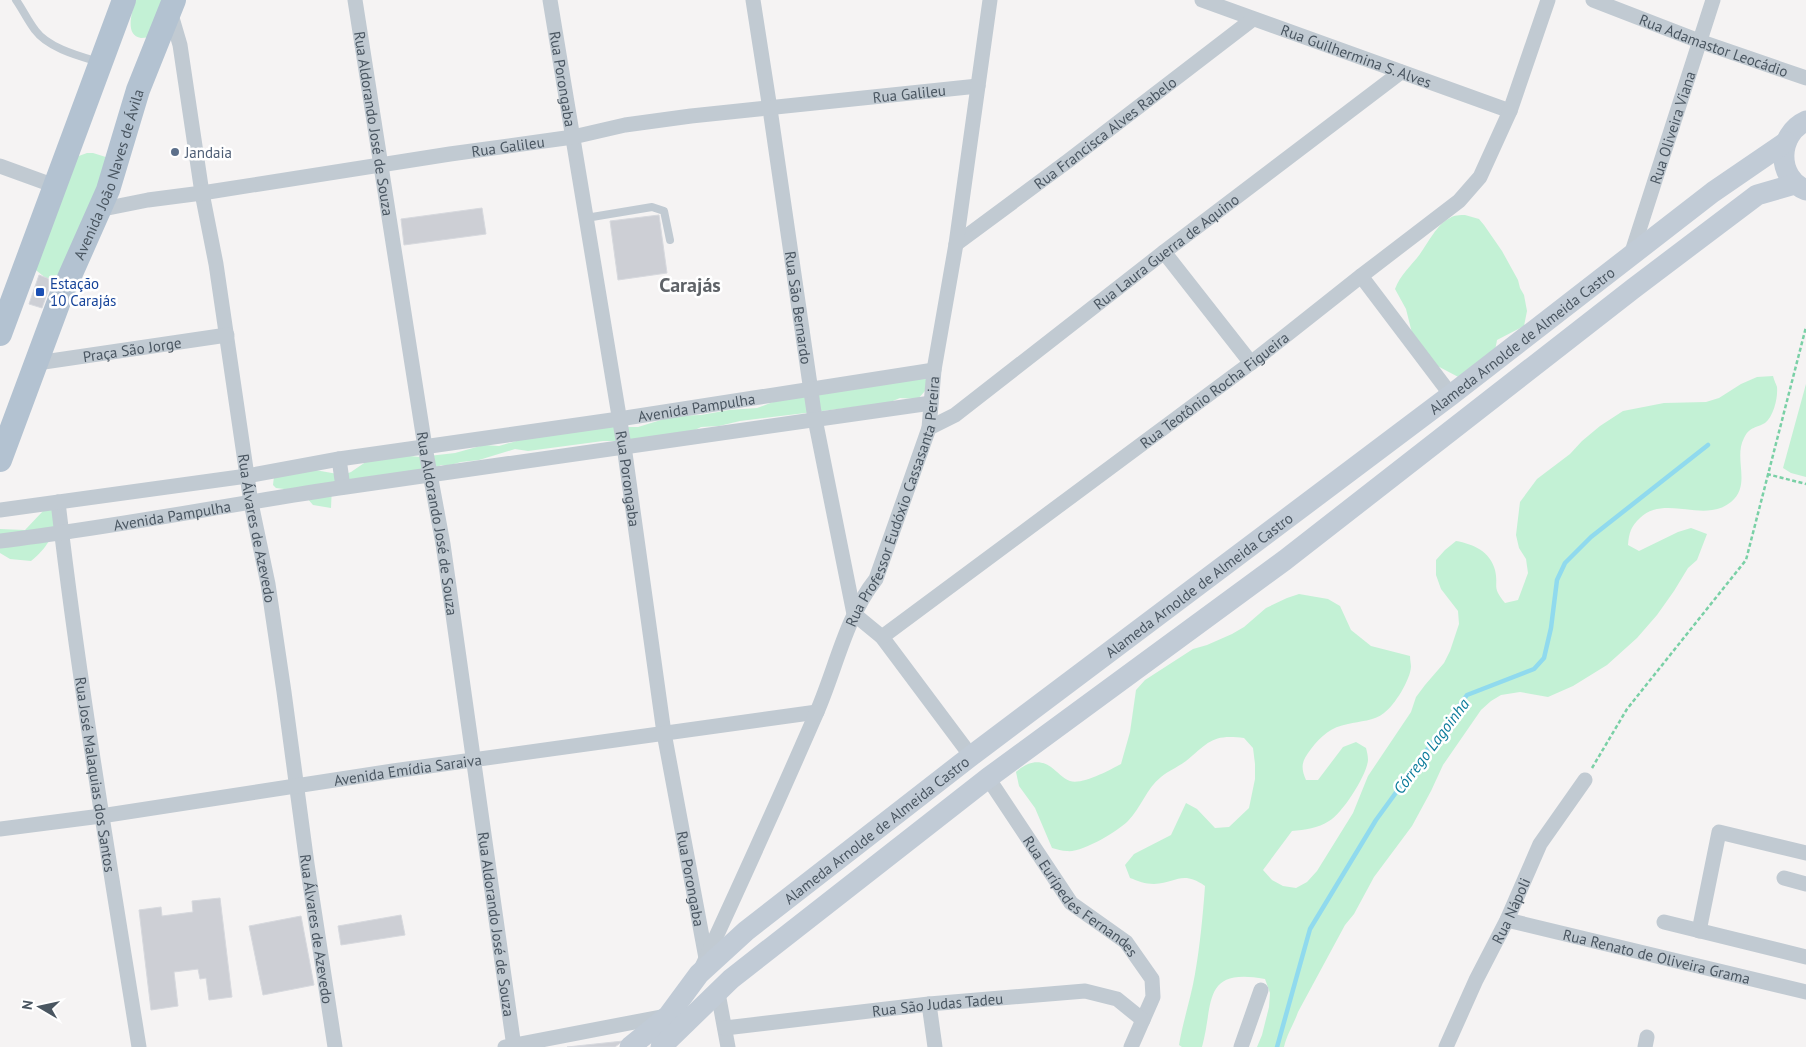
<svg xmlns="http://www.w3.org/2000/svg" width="1806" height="1047" font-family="'PT Sans',sans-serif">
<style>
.green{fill:#c3f1d5}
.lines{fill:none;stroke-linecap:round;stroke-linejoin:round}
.stream{stroke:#90daee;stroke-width:4.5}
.building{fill:#cdcfd5;stroke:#d7d9de}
.path{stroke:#7ad0a6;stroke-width:2.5;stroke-dasharray:4 2.5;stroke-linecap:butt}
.lane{stroke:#c1cad2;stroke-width:8}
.street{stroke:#c1cad2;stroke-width:15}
.secondary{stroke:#c1cbd6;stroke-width:21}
.primary{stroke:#b3c2d1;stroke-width:24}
.service-dot{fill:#5c6f8a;stroke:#fff;stroke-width:2}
.transit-dot{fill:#1a4fb4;stroke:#fff;stroke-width:2}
.labels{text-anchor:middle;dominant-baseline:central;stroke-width:5;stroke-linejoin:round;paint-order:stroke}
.street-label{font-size:15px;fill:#4a5661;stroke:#fff}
.service-label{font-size:15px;fill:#4e5e75;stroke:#fff;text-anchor:start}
.transit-label{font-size:15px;fill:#164399;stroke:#fff;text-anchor:start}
.water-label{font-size:16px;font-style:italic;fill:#0c7c9b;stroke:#fff}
.district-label{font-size:20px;font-weight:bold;fill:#5f6368;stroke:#fff}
</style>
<rect width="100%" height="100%" fill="#f5f3f3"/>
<!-- green -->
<path class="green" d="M136,0h33l-16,36c-3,1 -8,2 -12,2 -17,-2 -9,-28 -5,-38z
M87,153h6l16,5 -45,114 -17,7 -15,-12 44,-110z
M1465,215l14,4 5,6 18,26 16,29 2,8 4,7 3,16 -3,15 -27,14 -3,16 -30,24 -36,-19 -13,-16 -9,-36 -11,-20c5,-14 16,-23 25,-35 8,-11 17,-30 30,-36 4,-3 10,-3 15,-3z
M924,374l7,10 -13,15 -18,-1 -12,5 -148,18 -21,5 -18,1 -12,6 -72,8h-14l-75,10 -13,-2 -36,11 -18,2 -14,4 -6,-1 -7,4 -49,9 -36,1 -17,6 -1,23 -18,-3 -12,-14 -25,-3 -3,-3 1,-9 30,-8 39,7 8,-3 22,-15 27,-2 20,2 35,-4 29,-8 15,1 24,-7 78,-12h37l36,-11 27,-1 28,-5 28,-2 16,-6z
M1773,376c1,4 3,8 4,11 1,10 -3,29 -12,36 -8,5 -15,3 -21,15 -11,21 8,47 -13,64 -27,22 -66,-8 -91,16 -9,8 -11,15 -12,27l11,6 39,-19 13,-4 16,6 -10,26 -9,8 -14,23 -17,24 -20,23 -30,27 -34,21 -25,11 -28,-5 -19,3 -10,6 -10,9 -38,55 -12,26 -19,35 -38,51 -20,37 -9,11 -47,87c-4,12 -11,22 -14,35h-27l5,-12 7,-28 1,-14 -5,-14c-64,-12 -51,25 -63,68h-20l-3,-2c4,-24 12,-47 16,-71 5,-28 8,-60 10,-88 -23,-16 -28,-3 -51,-2 -9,0 -16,-3 -24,-6l-5,-13 9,-11 37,-19 15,-32 11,6 18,19 14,-1 20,-19 6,-29v-15l-2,-16 -9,-10c-32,-4 -35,4 -58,23 -8,6 -18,10 -25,16 -15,12 -20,31 -33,44 -10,10 -46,32 -61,30 -5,0 -10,-2 -15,-3l-17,-40 -16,-22 -3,-14c10,-9 22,-14 35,-5 7,5 11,11 19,14 12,4 40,-11 51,-17l9,-32 6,-42 9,-10 48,-31 14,-4 25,-11 12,-7 22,-19 21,-10 12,-4 29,5 12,7 11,24 20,16 39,10c0,4 1,8 1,11 -1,13 -16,38 -27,46 -10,8 -24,8 -36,11 -17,3 -27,12 -37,25 -9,12 -11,17 -5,31h12l25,-33 13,-5 10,6c1,4 2,8 2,12 -1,15 -26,54 -39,61 -11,7 -24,9 -37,10l-29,39 9,10 11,6 13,2 11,-6 10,-11 36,-58 15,-37 43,-64 5,-15 9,-12 19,-22 6,-12 9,-27 -1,-13 -17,-22 -5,-14v-15l9,-10 11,-9c17,3 34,10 39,29 4,17 -4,16 10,33l13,-3 10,-27 -2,-14 -7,-11 -3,-13 4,-33 17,-23 33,-25 12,-13 18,-15 23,-15 41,-8 42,-1 13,-4 22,-14 16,-7z
M1806,384v93l-15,-4 -8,-5z
M53,509l6,9c-7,19 -11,29 -28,43l-21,-2 -10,-6v-24l25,1 18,-19z"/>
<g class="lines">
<!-- stream -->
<path class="stream" d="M1277,1047l33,-118 66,-109 91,-125 67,-26 10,-11 7,-30 6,-48 8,-17 26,-26 117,-92"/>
</g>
<!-- building -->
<path class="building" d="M482,208l4,26 -82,11 -3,-26z
M659,215l8,58 -49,7 -8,-59z
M39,275l13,5 -10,28 -13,-4z
M220,898l12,99 -23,3 -3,-22 -6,1 -2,-10 -24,3 4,34 -27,4 -12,-100 22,-3 1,9 31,-4 -1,-11z
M401,915l4,20 -64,10 -3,-19z
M301,916l13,69 -51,10 -14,-69z
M623,1041l-8,6h-48z"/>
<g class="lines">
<!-- path -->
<path class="path" d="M1767,474l39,10
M1592,768l35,-59 119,-149 60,-233"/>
<!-- lane -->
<path class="lane" d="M16,0c7,10 12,21 19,30 13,18 44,26 64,32
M586,218l66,-11 12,4 6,29"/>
<!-- street -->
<g class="street">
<path id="s1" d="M355,0l70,447 18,97 71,503"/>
<path id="s2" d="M550,0l74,446 40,287 42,225"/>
<path id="s3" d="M753,0l17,109 45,310 39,195 28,23 89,119"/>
<path id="s4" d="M1202,0l308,111"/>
<path id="s5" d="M1593,0l106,41 107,37"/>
<path id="s6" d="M170,11l10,34 22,148 14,71 35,239 17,81 16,108 23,172 28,183"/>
<path d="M0,166l55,20"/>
<path id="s7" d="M98,210l50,-10 54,-7 248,-39 123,-17 52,-12 66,-9 287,-30"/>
<path id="s8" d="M956,244l112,-83 185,-142"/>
<path d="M1164,252l87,111"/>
<path id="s9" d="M1631,255l82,-255"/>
<path d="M1361,276l90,119"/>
<path id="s10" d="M37,363l190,-28"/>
<path id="s11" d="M929,428l26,-13 209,-163 237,-180"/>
<path d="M339,459l4,28"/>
<path id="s12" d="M58,502c21,182 52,364 81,545"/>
<path id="s13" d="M0,510l247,-34 92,-17 280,-40 315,-49"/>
<path id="s14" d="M0,541c116,-14 230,-37 346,-54 194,-29 389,-57 585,-84"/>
<path id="s15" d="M882,637l369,-274 110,-87 98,-75 21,-24 30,-66 38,-111"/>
<path id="s16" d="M988,778l83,125 55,39 26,37 1,18 -22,50"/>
<path id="s17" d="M0,829l101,-13 292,-45 424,-59"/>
<path d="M1784,878l22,6"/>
<path id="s18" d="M1507,920l299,72"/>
<path d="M1664,922l142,35"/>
<path d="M1699,931l20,-99 87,21"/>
<path id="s19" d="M702,967c39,-84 77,-168 114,-253 20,-45 29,-96 60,-135l53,-151 5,-58 22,-126 34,-244"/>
<path d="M718,993l10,54"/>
<path d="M929,1004l6,43"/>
<path id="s20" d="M725,1028l204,-24 156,-13 32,8 26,21"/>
<path d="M505,1047l161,-31"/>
<path d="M1241,1047l20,-57"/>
<path id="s21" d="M1446,1047l30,-67 31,-60 33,-76 45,-64"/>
<path d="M1645,1047l2,-10"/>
</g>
<!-- secondary -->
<g class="secondary">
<path d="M1806,190c-30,-12 -29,-56 0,-69"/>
<path id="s22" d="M630,1047l38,-31 31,-42 47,-43 225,-175 480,-361 262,-203 73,-50"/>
<path d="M661,1047l70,-68 257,-201 297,-218 349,-272 123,-93 38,-11"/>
</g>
<!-- primary -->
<g class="primary">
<path d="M0,334l124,-334"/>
<path id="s23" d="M0,460l61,-164 47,-106 30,-100 36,-90"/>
</g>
</g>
<!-- markers -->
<circle class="service-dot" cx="175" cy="152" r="5"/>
<rect class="transit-dot" x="35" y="287" width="10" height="10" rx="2.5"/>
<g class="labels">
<!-- street labels -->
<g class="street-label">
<text stroke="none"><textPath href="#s5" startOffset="129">Rua Adamastor Leocádio</textPath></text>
<text stroke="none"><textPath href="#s4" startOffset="164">Rua Guilhermina S. Alves</textPath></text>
<text stroke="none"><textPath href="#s2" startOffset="80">Rua Porongaba</textPath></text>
<text stroke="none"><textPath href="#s7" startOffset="820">Rua Galileu</textPath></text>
<text stroke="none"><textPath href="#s1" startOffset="125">Rua Aldorando José de Souza</textPath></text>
<text stroke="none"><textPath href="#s9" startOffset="134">Rua Oliveira Viana</textPath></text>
<text stroke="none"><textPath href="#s8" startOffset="186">Rua Francisca Alves Rabelo</textPath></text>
<text stroke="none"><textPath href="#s7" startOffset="415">Rua Galileu</textPath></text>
<text stroke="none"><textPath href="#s23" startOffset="306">Avenida João Naves de Ávila</textPath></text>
<text stroke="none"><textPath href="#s11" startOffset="296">Rua Laura Guerra de Aquino</textPath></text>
<text stroke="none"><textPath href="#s3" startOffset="311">Rua São Bernardo</textPath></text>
<text stroke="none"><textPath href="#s22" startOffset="1140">Alameda Arnolde de Almeida Castro</textPath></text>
<text stroke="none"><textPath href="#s10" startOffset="96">Praça São Jorge</textPath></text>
<text stroke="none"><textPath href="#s15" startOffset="414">Rua Teotônio Rocha Figueira</textPath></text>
<text stroke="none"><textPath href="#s13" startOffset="704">Avenida Pampulha</textPath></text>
<text stroke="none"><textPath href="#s2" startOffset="485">Rua Porongaba</textPath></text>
<text stroke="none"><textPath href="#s19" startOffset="505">Rua Professor Eudóxio Cassasanta Pereira</textPath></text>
<text stroke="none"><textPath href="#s14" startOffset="174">Avenida Pampulha</textPath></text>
<text stroke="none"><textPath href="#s1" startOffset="530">Rua Aldorando José de Souza</textPath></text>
<text stroke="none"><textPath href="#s6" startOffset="525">Rua Álvares de Azevedo</textPath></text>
<text stroke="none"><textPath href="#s22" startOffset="735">Alameda Arnolde de Almeida Castro</textPath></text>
<text stroke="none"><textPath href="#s17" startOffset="412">Avenida Emídia Saraiva</textPath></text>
<text stroke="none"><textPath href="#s12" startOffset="275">Rua José Malaquias dos Santos</textPath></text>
<text stroke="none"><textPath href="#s22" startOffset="330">Alameda Arnolde de Almeida Castro</textPath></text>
<text stroke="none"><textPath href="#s2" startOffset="890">Rua Porongaba</textPath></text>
<text stroke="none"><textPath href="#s16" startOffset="152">Rua Eurípedes Fernandes</textPath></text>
<text stroke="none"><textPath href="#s21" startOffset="151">Rua Nápoli</textPath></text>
<text stroke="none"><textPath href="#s1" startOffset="935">Rua Aldorando José de Souza</textPath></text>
<text stroke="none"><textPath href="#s6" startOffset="930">Rua Álvares de Azevedo</textPath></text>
<text stroke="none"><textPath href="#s18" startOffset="154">Rua Renato de Oliveira Grama</textPath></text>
<text stroke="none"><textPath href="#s20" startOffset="214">Rua São Judas Tadeu</textPath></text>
</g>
<!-- service labels -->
<g class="service-label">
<text x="185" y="152">Jandaia</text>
</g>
<!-- transit labels -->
<g class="transit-label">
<text x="50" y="283">Estação<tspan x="50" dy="17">10 Carajás</tspan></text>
</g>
<!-- water labels -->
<g class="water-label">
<text transform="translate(1431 746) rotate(-53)">Córrego Lagoinha</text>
</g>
<!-- district labels -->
<g class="district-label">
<text x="690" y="285">Carajás</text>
</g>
</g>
<!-- north arrow -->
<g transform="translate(40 1007) rotate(279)" stroke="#ffffff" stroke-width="4" paint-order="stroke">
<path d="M0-4L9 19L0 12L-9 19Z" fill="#4a5661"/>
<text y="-8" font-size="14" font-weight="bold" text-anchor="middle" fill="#4a5661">N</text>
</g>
</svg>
